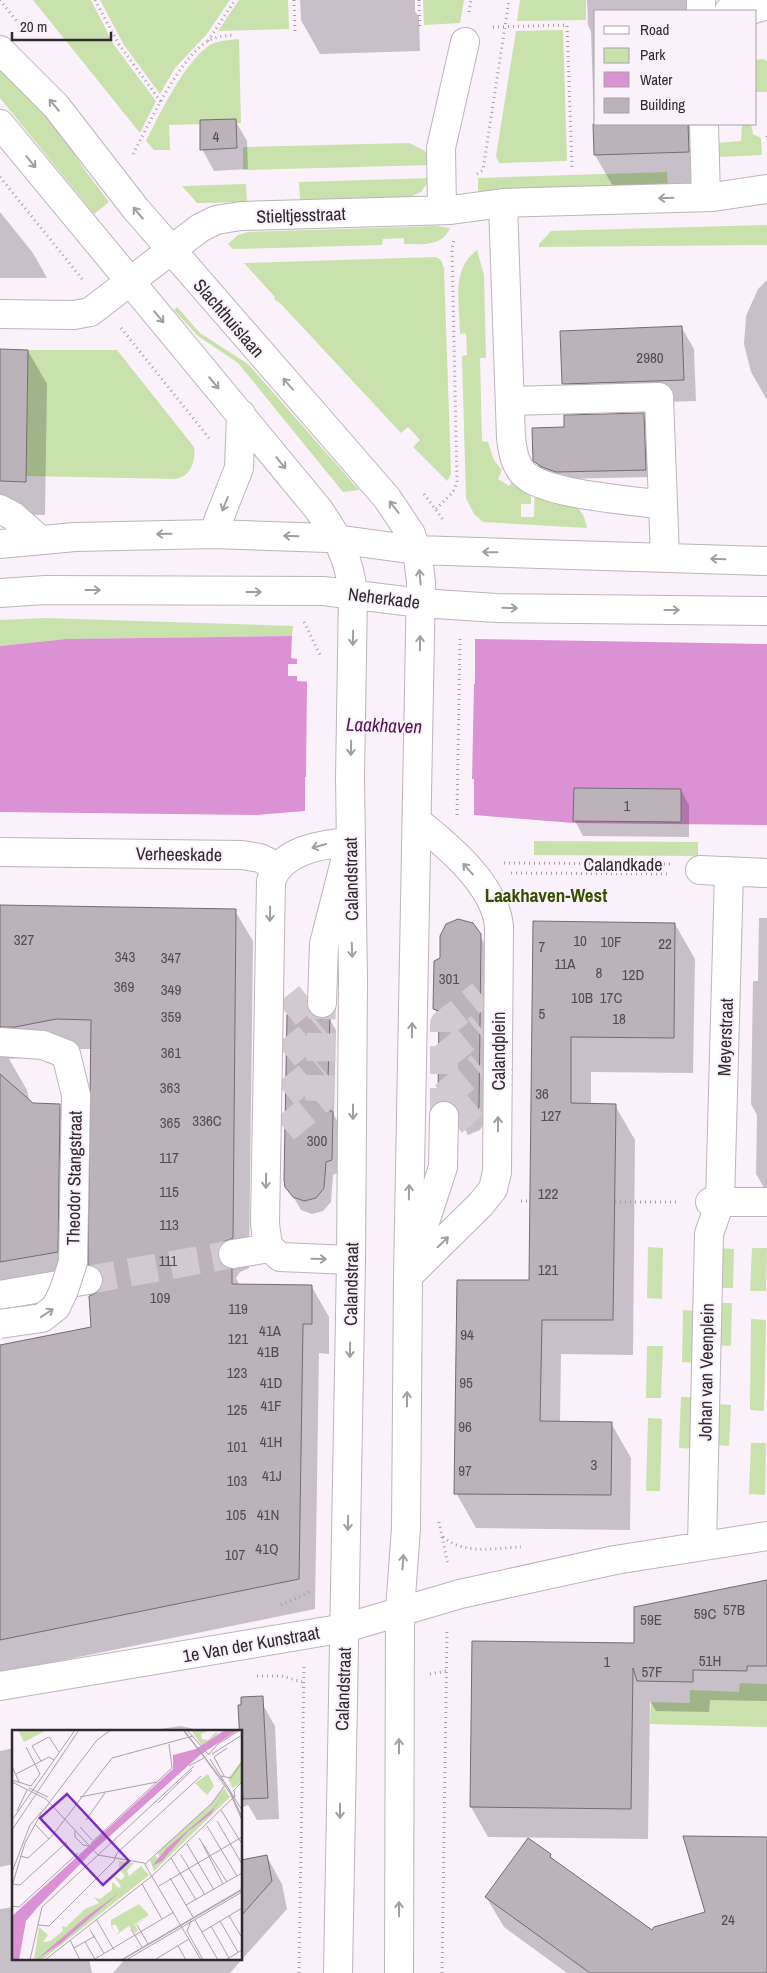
<svg xmlns="http://www.w3.org/2000/svg" width="767" height="1973" font-family="'Archivo Narrow',sans-serif">
<style>
.green{fill:#c9e1ac}
.water{fill:#db92d4}
.pier{fill:#fbf1fa}
.shadow{fill:#0003}
.building{fill:#bbb2ba;stroke:#756c73}
.lines{fill:none;stroke-linecap:round;stroke-linejoin:round}
.minor-tunnel{stroke:#d2c9d1;stroke-width:28;stroke-dasharray:28 14;stroke-linecap:butt}
.minor-casing{stroke:#bdb4bc;stroke-width:30}
.major-casing{stroke:#bdb4bc;stroke-width:30}
.path{stroke:#a59da4;stroke-width:3;stroke-dasharray:1 4;stroke-linecap:butt}
.minor{stroke:#fff;stroke-width:28}
.major{stroke:#fff;stroke-width:28}
.minor-bridge-casing{stroke:#bdb4bc;stroke-width:30;stroke-linecap:butt}
.minor-bridge{stroke:#fff;stroke-width:28}
.oneway{stroke:#a1a0a1}
.labels{text-anchor:middle;dominant-baseline:central;stroke-width:4;stroke-linejoin:round;paint-order:stroke}
.number-label{font-size:15px;fill:#514d51}
.street-label{font-size:18px;fill:#2e2b2e;stroke:#fbf1fa}
.water-label{font-size:19px;font-style:italic;fill:#531350;stroke:#fbf1fa}
.neighbourhood-label{font-size:19px;font-weight:bold;fill:#354e01;stroke:#fbf1fa}
.inset-road{fill:none;stroke:#a9a2a8;stroke-width:1}
.view{fill:#7b2cbf;fill-opacity:0.15;stroke:#7b2cbf;stroke-width:2.5}
.inset-edge{fill:none;stroke:#2e2b2e;stroke-width:2.5}
</style>
<rect width="100%" height="100%" fill="#fbf1fa"/>
<!-- green -->
<path class="green" d="M33,0h58l23,45 42,56 -16,32z
M100,0h130l-24,35 -31,33 -15,26 -36,-49z
M239,0h49l1,29 -71,2z
M423,0h41l-4,23 -36,2z
M520,0h66v20l-69,1z
M563,30l4,131 -68,2 -3,-7 20,-125z
M239,39l2,84 -72,2 1,25h-16l-8,-9c13,-26 41,-84 66,-97 8,-4 19,-4 27,-5z
M763,59l4,2v31h-11v-32z
M0,63l58,62 24,41 27,36 -15,12 -94,-116z
M742,124h9l2,10 8,4 1,17 -43,2 -1,-14 23,-2z
M409,143l16,8 7,14 -189,5v-23z
M667,172l1,17 -190,6v-17z
M431,178l-10,14 -11,5 -110,3 -1,-18z
M246,184l1,18 -50,1 -15,-17z
M767,225v20l-228,2v-3l12,-13z
M437,226l13,2c-8,19 -28,16 -46,16v-6l-21,1 -1,6 -149,4 -5,-5 10,-9 10,-3z
M477,250l7,25 2,83h-6l2,83 6,1 6,18 8,10 -4,9 11,7 5,-8 17,7v19h-10v13h13l1,-31c22,10 48,14 52,42l-104,-6 -9,-8 -8,-16 -4,-142 5,-1 -1,-22 -6,1c0,-30 -10,-64 17,-84z
M436,257l5,3 3,8 7,206 -4,7 -34,-34 7,-7 -12,-13 -7,6 -120,-129 -7,-5 1,-2 -31,-34z
M177,307l23,26 48,31 111,126 -16,2 -105,-129 -40,-27 -24,-26z
M28,350h89l77,97c2,14 -3,29 -18,32l-150,-3z
M45,618l248,8 -1,10 -226,3 -66,7v-26z
M534,841l164,1v14l-164,-1z
M648,1247l15,1 -1,51 -15,-1z
M719,1248l15,1 -1,39h-15z
M752,1248h15l-1,43h-16z
M717,1303h15l-1,43 -15,-1z
M683,1310l16,1 -2,52 -15,-1z
M751,1319l15,1 -2,91 -14,-1z
M647,1346h16l-2,52h-15z
M681,1397h15l-1,52 -16,-1z
M716,1404l15,1 -2,41 -14,-1z
M648,1418l14,1 -2,72h-14z
M751,1443h15l-1,52 -16,-1z
M740,1683l27,1v43l-117,-3 1,-22 39,1v-13l49,2z"/>
<!-- water -->
<path class="water" d="M292,636l-1,22 6,1v5h-9v12h9v5l14,1 162,3 2,-1v-45l292,5v181l-194,-2 -99,-8v-36l-169,-2v34l-49,4 -256,-3v-166l66,-7z"/>
<!-- pier -->
<path class="pier" d="M307,681l167,3 -2,96 -166,-2z"/>
<!-- shadow -->
<path class="shadow" d="M300,0h115v11l4,6 1,34 -100,3 -19,-34z
M587,0h106l6,11h-103v113h111l1,61 -94,3 -19,-33 -4,-123 -3,-7z
M235,120l12,21 1,28 -34,2 -12,-22z
M0,212l33,41 14,25h-47z
M767,280v120l-16,-28 -7,-28 2,-28 12,-27z
M682,328l12,21 2,52 -120,4 -12,-21z
M0,351h28l19,33 -2,131 -45,-1z
M643,414l4,8 3,55 -89,2 -21,-10 -4,-7 29,-34z
M681,790l8,15v32l-106,-1 -8,-15z
M0,906l235,5 18,30 -4,327 -9,4 -4,6 4,8 72,1 17,30v37l-10,-1 -4,256 -315,64v-326l92,-19 7,-35 4,-6 -13,-23 2,-215h-18l-41,8 -24,2 18,31 3,13 2,2h27l18,30 -3,147 -74,15z
M759,918h8v275l-11,-19 1,-59 -6,-11 2,-123h5z
M535,923l140,1 20,35 -2,114 -102,-1v33h24l20,35 -2,215 -72,-1 -1,68 51,1 20,35 -1,72 -154,-2 -20,-35 74,-212z
M479,934l8,14 -1,172 -6,10 -12,5 -7,-13 -1,-7 -7,-2 -7,1 -7,-12 1,-83 -6,-11z
M306,998l7,13 1,6 7,3 8,-2 7,12 -2,85 6,11 -1,46 -6,3 -2,27 -8,9 -11,3 -11,-4 -14,-24z
M767,1582v119l-57,-1 -1,12 -53,-1 -6,-10 -2,138 -160,-2 -17,-30 164,-163z
M263,1705l12,21 4,93 -22,1 -9,-15 -7,3v-76z
M181,1726l27,6h-54l6,-3z
M14,1748v116l-14,3v-116z
M767,1838v135h-200l-63,-46 -18,-30 64,-42 4,6 98,70 54,-18z
M267,1857l15,27 5,25 -57,64h-117l12,-14h116v-97z
M14,1907v52h75l3,14h-92v-64z"/>
<!-- building -->
<path class="building" d="M236,119l1,29 -37,2v-30z
M593,124h95l1,28 -95,3z
M682,326l2,54 -122,4 -2,-53z
M0,349l28,1 -2,132 -26,-1z
M644,413l2,57 -90,2 -14,-5 -9,-6 -1,-33 32,-1v-12z
M574,788l107,1v33l-108,-1z
M0,905l236,4 -3,329 -10,4 -5,7v7l3,8 11,5v15l80,1v39h-9l-4,255 -299,61v-295l91,-18 -2,-31 9,-4 4,-6 1,-8 -3,-8 -12,-5 3,-245 -35,-1 -41,8h-15z
M458,919l15,4 8,11v6l-2,167 -6,11 -13,5 -2,-14 -6,-6 -7,-3 -7,2 1,-91 -6,-2 1,-48 6,-3v-22l6,-12z
M533,921l142,2 -1,115 -103,-1v66l45,1 -3,216h-71l-2,101 72,1 -1,73 -157,-1 3,-214h72z
M306,997l2,13 5,6 8,3 9,-2 -3,92 6,3 -1,48 -6,2 -2,26 -8,10 -12,3 -11,-4 -8,-10 -1,-7 3,-165 6,-12z
M0,1074l33,29 27,1 -2,148 -58,10z
M767,1580v86h-20v5l-54,-1v12l-56,-1 -4,-13 -2,141 -161,-2 2,-166 162,2v-36z
M263,1696l5,102 -25,1 -5,-94h3v-8z
M683,1836l84,1v136h-177l-105,-76 43,-59 23,16 -1,3 102,73 2,-3 51,-15z
M267,1855l5,26 -31,35v-56z"/>
<g class="lines">
<!-- minor-tunnel -->
<path class="minor-tunnel" d="M287,1014l21,-17
M286,1055l35,-29
M444,1057l36,-30
M286,1094l34,-28
M444,1096l36,-30
M444,1116v-92l37,-30
M453,1122l26,-22
M285,1129l34,-28 3,-98
M88,1280l145,-26"/>
<!-- minor casing -->
<g class="minor-casing">
<path id="minor" d="M701,0v11
M729,11l22,-1 16,-5
M704,124l2,73
M503,203l8,235c2,13 3,26 13,36 21,21 108,26 139,31
M442,210l-1,-62 24,-106
M0,314l74,1 16,-3 110,-84 16,-8 25,-4 210,-6 52,-7 210,-6 54,-8
M510,401l149,-4 6,160
M0,509l13,7 27,24
M0,852l242,3 18,3 18,9
M700,870l67,3
M322,1003l2,-59 26,-102c-28,2 -69,8 -79,39l-6,343 3,22 12,11 71,3
M710,1202h57
M233,1254l37,-6
M411,1265l32,-98 1,-51
M408,1276l73,-72 12,-15 4,-17 2,-246c-4,-41 -51,-80 -81,-104
M0,1295l88,-15
M702,1545l7,-311 11,-32 9,-330
M0,1686l345,-58 115,-34 155,-34 152,-24"/>
</g>
<!-- major casing -->
<g class="major-casing">
<path id="major" d="M0,50l56,56 79,102 252,290 24,36 7,23 3,25 -13,694 -2,252 -6,82 -1,363
M0,124l319,386c19,27 31,51 34,84l-3,184 3,203 -2,279 -13,713
M213,534l26,-66 2,-54
M0,544l75,-7 138,-3 115,4 88,12 351,11
M0,593l45,-3 278,1 98,12 75,5 271,3"/>
</g>
<!-- path -->
<path class="path" d="M0,0l18,23
M95,0l23,43 43,59
M294,0l1,33
M419,0l1,30
M469,12l2,-12
M493,27l74,-2 5,143
M208,41l27,-41
M767,136v4
M133,154c16,-30 46,-96 75,-113 8,-5 18,-5 27,-6
M477,174l6,-4 26,-170
M0,177l83,103
M121,328l88,110
M424,494l20,27
M436,509l17,-17 4,-10 -5,-234 2,-8
M304,622l16,33
M457,815l3,-179
M504,863l167,1
M511,873l159,1
M521,1201h9
M615,1202h64
M439,1522l9,43
M443,1537c22,18 51,11 78,10
M281,1605l31,-14
M430,1674l16,-3
M257,1676h25l20,6
M299,1973l5,-307
M442,1973l5,-344"/>
<!-- minor -->
<use href="#minor" class="minor"/>
<!-- major -->
<use href="#major" class="major"/>
<!-- minor-bridge casing -->
<g class="minor-bridge-casing">
<path id="minor-bridge" d="M0,1042l43,3 23,9 10,41 -3,167 -9,28 -8,17 -14,11 -42,6"/>
</g>
<!-- minor-bridge -->
<use href="#minor-bridge" class="minor-bridge"/>
</g>
<!-- one-way arrows -->
<defs><path id="oneway-shaft" d="M-6 0H5M1.5-3L5.5 0L1.5 3" fill="none" stroke-width="1.6" stroke-linecap="round" stroke-linejoin="round" transform="scale(1.25)"/></defs>
<g class="oneway">
<use href="#oneway-shaft" transform="translate(54 105) rotate(-130)"/>
<use href="#oneway-shaft" transform="translate(31 162) rotate(51)"/>
<use href="#oneway-shaft" transform="translate(666 198) rotate(178)"/>
<use href="#oneway-shaft" transform="translate(138 213) rotate(-130)"/>
<use href="#oneway-shaft" transform="translate(159 317) rotate(50)"/>
<use href="#oneway-shaft" transform="translate(214 383) rotate(50)"/>
<use href="#oneway-shaft" transform="translate(288 384) rotate(-131)"/>
<use href="#oneway-shaft" transform="translate(281 463) rotate(51)"/>
<use href="#oneway-shaft" transform="translate(225 504) rotate(112)"/>
<use href="#oneway-shaft" transform="translate(394 507) rotate(-128)"/>
<use href="#oneway-shaft" transform="translate(164 534) rotate(179)"/>
<use href="#oneway-shaft" transform="translate(291 536) rotate(-178)"/>
<use href="#oneway-shaft" transform="translate(490 552) rotate(-179)"/>
<use href="#oneway-shaft" transform="translate(718 559) rotate(-178)"/>
<use href="#oneway-shaft" transform="translate(420 577) rotate(-95)"/>
<use href="#oneway-shaft" transform="translate(93 590)"/>
<use href="#oneway-shaft" transform="translate(254 592)"/>
<use href="#oneway-shaft" transform="translate(510 608) rotate(1)"/>
<use href="#oneway-shaft" transform="translate(672 610)"/>
<use href="#oneway-shaft" transform="translate(353 638) rotate(91)"/>
<use href="#oneway-shaft" transform="translate(420 643) rotate(-89)"/>
<use href="#oneway-shaft" transform="translate(351 748) rotate(91)"/>
<use href="#oneway-shaft" transform="translate(319 846) rotate(164)"/>
<use href="#oneway-shaft" transform="translate(468 869) rotate(-132)"/>
<use href="#oneway-shaft" transform="translate(270 914) rotate(91)"/>
<use href="#oneway-shaft" transform="translate(352 950) rotate(88)"/>
<use href="#oneway-shaft" transform="translate(412 1030) rotate(-89)"/>
<use href="#oneway-shaft" transform="translate(353 1112) rotate(90)"/>
<use href="#oneway-shaft" transform="translate(498 1124) rotate(-90)"/>
<use href="#oneway-shaft" transform="translate(266 1181) rotate(91)"/>
<use href="#oneway-shaft" transform="translate(409 1192) rotate(-89)"/>
<use href="#oneway-shaft" transform="translate(443 1242) rotate(-44)"/>
<use href="#oneway-shaft" transform="translate(319 1259) rotate(1)"/>
<use href="#oneway-shaft" transform="translate(47 1313) rotate(-34)"/>
<use href="#oneway-shaft" transform="translate(350 1350) rotate(91)"/>
<use href="#oneway-shaft" transform="translate(407 1399) rotate(-90)"/>
<use href="#oneway-shaft" transform="translate(348 1523) rotate(91)"/>
<use href="#oneway-shaft" transform="translate(403 1562) rotate(-86)"/>
<use href="#oneway-shaft" transform="translate(399 1746) rotate(-90)"/>
<use href="#oneway-shaft" transform="translate(340 1811) rotate(90)"/>
<use href="#oneway-shaft" transform="translate(399 1909) rotate(-90)"/>
</g>
<g class="labels">
<!-- number labels -->
<g class="number-label">
<text x="216" y="136">4</text>
<text x="650" y="357">2980</text>
<text x="627" y="805">1</text>
<text x="24" y="939">327</text>
<text x="580" y="940">10</text>
<text x="611" y="941">10F</text>
<text x="665" y="943">22</text>
<text x="542" y="946">7</text>
<text x="125" y="956">343</text>
<text x="171" y="957">347</text>
<text x="565" y="963">11A</text>
<text x="599" y="972">8</text>
<text x="633" y="974">12D</text>
<text x="449" y="978">301</text>
<text x="124" y="986">369</text>
<text x="171" y="989">349</text>
<text x="582" y="997">10B</text>
<text x="611" y="997">17C</text>
<text x="542" y="1013">5</text>
<text x="171" y="1016">359</text>
<text x="619" y="1018">18</text>
<text x="171" y="1052">361</text>
<text x="170" y="1087">363</text>
<text x="542" y="1093">36</text>
<text x="551" y="1115">127</text>
<text x="207" y="1120">336C</text>
<text x="170" y="1122">365</text>
<text x="317" y="1140">300</text>
<text x="169" y="1157">117</text>
<text x="169" y="1191">115</text>
<text x="548" y="1193">122</text>
<text x="169" y="1224">113</text>
<text x="168" y="1260">111</text>
<text x="548" y="1269">121</text>
<text x="160" y="1297">109</text>
<text x="238" y="1308">119</text>
<text x="270" y="1330">41A</text>
<text x="467" y="1334">94</text>
<text x="238" y="1338">121</text>
<text x="268" y="1351">41B</text>
<text x="237" y="1372">123</text>
<text x="271" y="1382">41D</text>
<text x="466" y="1382">95</text>
<text x="271" y="1405">41F</text>
<text x="237" y="1409">125</text>
<text x="465" y="1426">96</text>
<text x="271" y="1441">41H</text>
<text x="237" y="1446">101</text>
<text x="594" y="1464">3</text>
<text x="465" y="1470">97</text>
<text x="272" y="1475">41J</text>
<text x="237" y="1480">103</text>
<text x="236" y="1514">105</text>
<text x="268" y="1514">41N</text>
<text x="267" y="1548">41Q</text>
<text x="235" y="1554">107</text>
<text x="734" y="1609">57B</text>
<text x="705" y="1613">59C</text>
<text x="651" y="1619">59E</text>
<text x="710" y="1660">51H</text>
<text x="607" y="1661">1</text>
<text x="652" y="1671">57F</text>
<text x="728" y="1919">24</text>
</g>
<!-- street labels -->
<g class="street-label">
<text transform="translate(301 215) rotate(-2)">Stieltjesstraat</text>
<text transform="translate(229 318) rotate(49)">Slachthuislaan</text>
<text transform="translate(384 598) rotate(7)">Neherkade</text>
<text transform="translate(179 854) rotate(1)">Verheeskade</text>
<text x="623" y="864">Calandkade</text>
<text transform="translate(351 879) rotate(-91)">Calandstraat</text>
<text transform="translate(725 1037) rotate(-88)">Meyerstraat</text>
<text transform="translate(498 1051) rotate(-90)">Calandplein</text>
<text transform="translate(74 1178) rotate(-89)">Theodor Stangstraat</text>
<text transform="translate(351 1284) rotate(-89)">Calandstraat</text>
<text transform="translate(706 1372) rotate(-89)">Johan van Veenplein</text>
<text transform="translate(251 1644) rotate(-10)">1e Van der Kunstraat</text>
<text transform="translate(343 1689) rotate(-88)">Calandstraat</text>
</g>
<!-- water labels -->
<g class="water-label">
<text transform="translate(384 725) rotate(2)">Laakhaven</text>
</g>
<!-- neighbourhood labels -->
<g class="neighbourhood-label">
<text x="546" y="895">Laakhaven-West</text>
</g>
</g>
<!-- overview -->
<g transform="translate(12 1730)">
<rect width="230" height="230" fill="#fbf1fa"/>
<path d="M6,0h29l-23,12zM179,0h19l-9,4 1,5 6,1 8,-8 2,2 -16,12zM230,30v22l-9,6 -5,-9zM196,44l6,12 -7,9 -12,-12zM212,58l6,9 -76,74 -4,-11 5,-4 4,2 -1,-6 53,-48zM107,131l15,2 -7,8 2,5 12,-10 8,9 -107,85h-8l5,-33 9,8 -5,7 7,-1 13,-10 -1,-5 4,1 19,-18 14,-6 -5,-6 6,2 12,-9v-8l7,6 2,-2 -8,-11 8,5 4,-4 -6,-7zM127,174l10,11 -18,11 20,-10 -16,9 3,6 -3,2 -6,-7 -13,9 3,-4 -4,-7 -3,2 4,8 -5,-8v-6z" fill="#c9e1ac"/>
<path d="M213,0h13l-38,25 -108,97 -55,56 -11,13 -7,39h-7v-44l161,-147v-14l23,-6zM214,60l-15,24 -24,18 -25,29 -10,5 15,-18 47,-40zM107,163l-59,51 -24,16 50,-43z" fill="#db92d4"/>
<path class="inset-road" d="M171,0l21,27M172,0l45,59 13,28M175,0l22,25M14,17l14,27M200,24l30,-19M196,25l10,-11 22,-14M192,27l26,36 12,27M198,29l32,51M29,31l-9,-15 13,-7 4,-2 10,15M0,36l7,16M177,36l15,-8M4,44l33,-17 5,3M209,46l10,2 11,-16M212,46l-10,-19 13,-9M0,50l19,6 9,-12M0,52l34,17 52,56 46,8 57,97M17,58l19,9M68,67l77,-15M223,67l-1,-7 8,-8M146,73l34,-33M209,80l21,34M5,81l10,-21M31,81l54,-71 14,-10M0,90l63,-90M74,90l19,-27M205,91l25,43M23,94l14,15M195,96l30,50M68,97l12,13M0,100l67,-100M63,101v6l8,8 6,1M187,108l28,44M79,113l81,-75 -3,-24M175,114l27,46M191,115l20,39M169,125l24,40M8,126l8,2 24,-22 60,-78 81,-22M159,128l25,42M133,134l67,-61 13,-18M0,142l18,-47 11,-13M158,148l23,39M0,154l8,1 47,-43M130,154l20,35M0,156l13,-43 18,-33M147,156l83,-49M174,175l56,-32M0,176l7,1 59,-54M217,186l12,20M84,189l18,31M183,190l23,40M179,191l-4,10 16,29M208,191l18,31M26,195l11,1 65,-65 3,-8 84,-77M125,195l11,19M199,196l18,32M119,199l11,18M78,200l14,23M190,202l40,-24M58,210l10,20M73,212l10,17M166,216l8,14M62,218l21,-12M144,229l33,-20M18,230l12,-53 152,-141M33,230l107,-84 83,-80M81,230l81,-48M109,230l121,-71M110,230l120,-70M114,230l116,-68M214,230l16,-10"/>
<path class="view" d="M55,64l62,67 -26,24 -63,-67z"/>
<rect width="230" height="230" class="inset-edge"/>
</g>
<!-- legend -->
<rect x="594" y="10" width="162" height="115" fill="#fbf1fa" stroke="#a9a2a8"/>
<rect x="604" y="26" width="25" height="8" fill="#ffffff" stroke="#a9a2a8"/>
<text x="640" y="35" font-size="15" fill="#2e2b2e">Road</text>
<rect x="604" y="48" width="25" height="15" fill="#c9e1ac" stroke="#a9a2a8"/>
<text x="640" y="60" font-size="15" fill="#2e2b2e">Park</text>
<rect x="604" y="72" width="25" height="15" fill="#db92d4" stroke="#a9a2a8"/>
<text x="640" y="85" font-size="15" fill="#2e2b2e">Water</text>
<rect x="604" y="98" width="25" height="15" fill="#bbb2ba" stroke="#a9a2a8"/>
<text x="640" y="110" font-size="15" fill="#2e2b2e">Building</text>
<!-- scale -->
<path d="M12 32v8h99v-8" fill="none" stroke="#2e2b2e" stroke-width="2.5"/>
<text x="20" y="32" font-size="15" fill="#2e2b2e" stroke="#fbf1fa" stroke-width="4" paint-order="stroke">20 m</text>
</svg>
